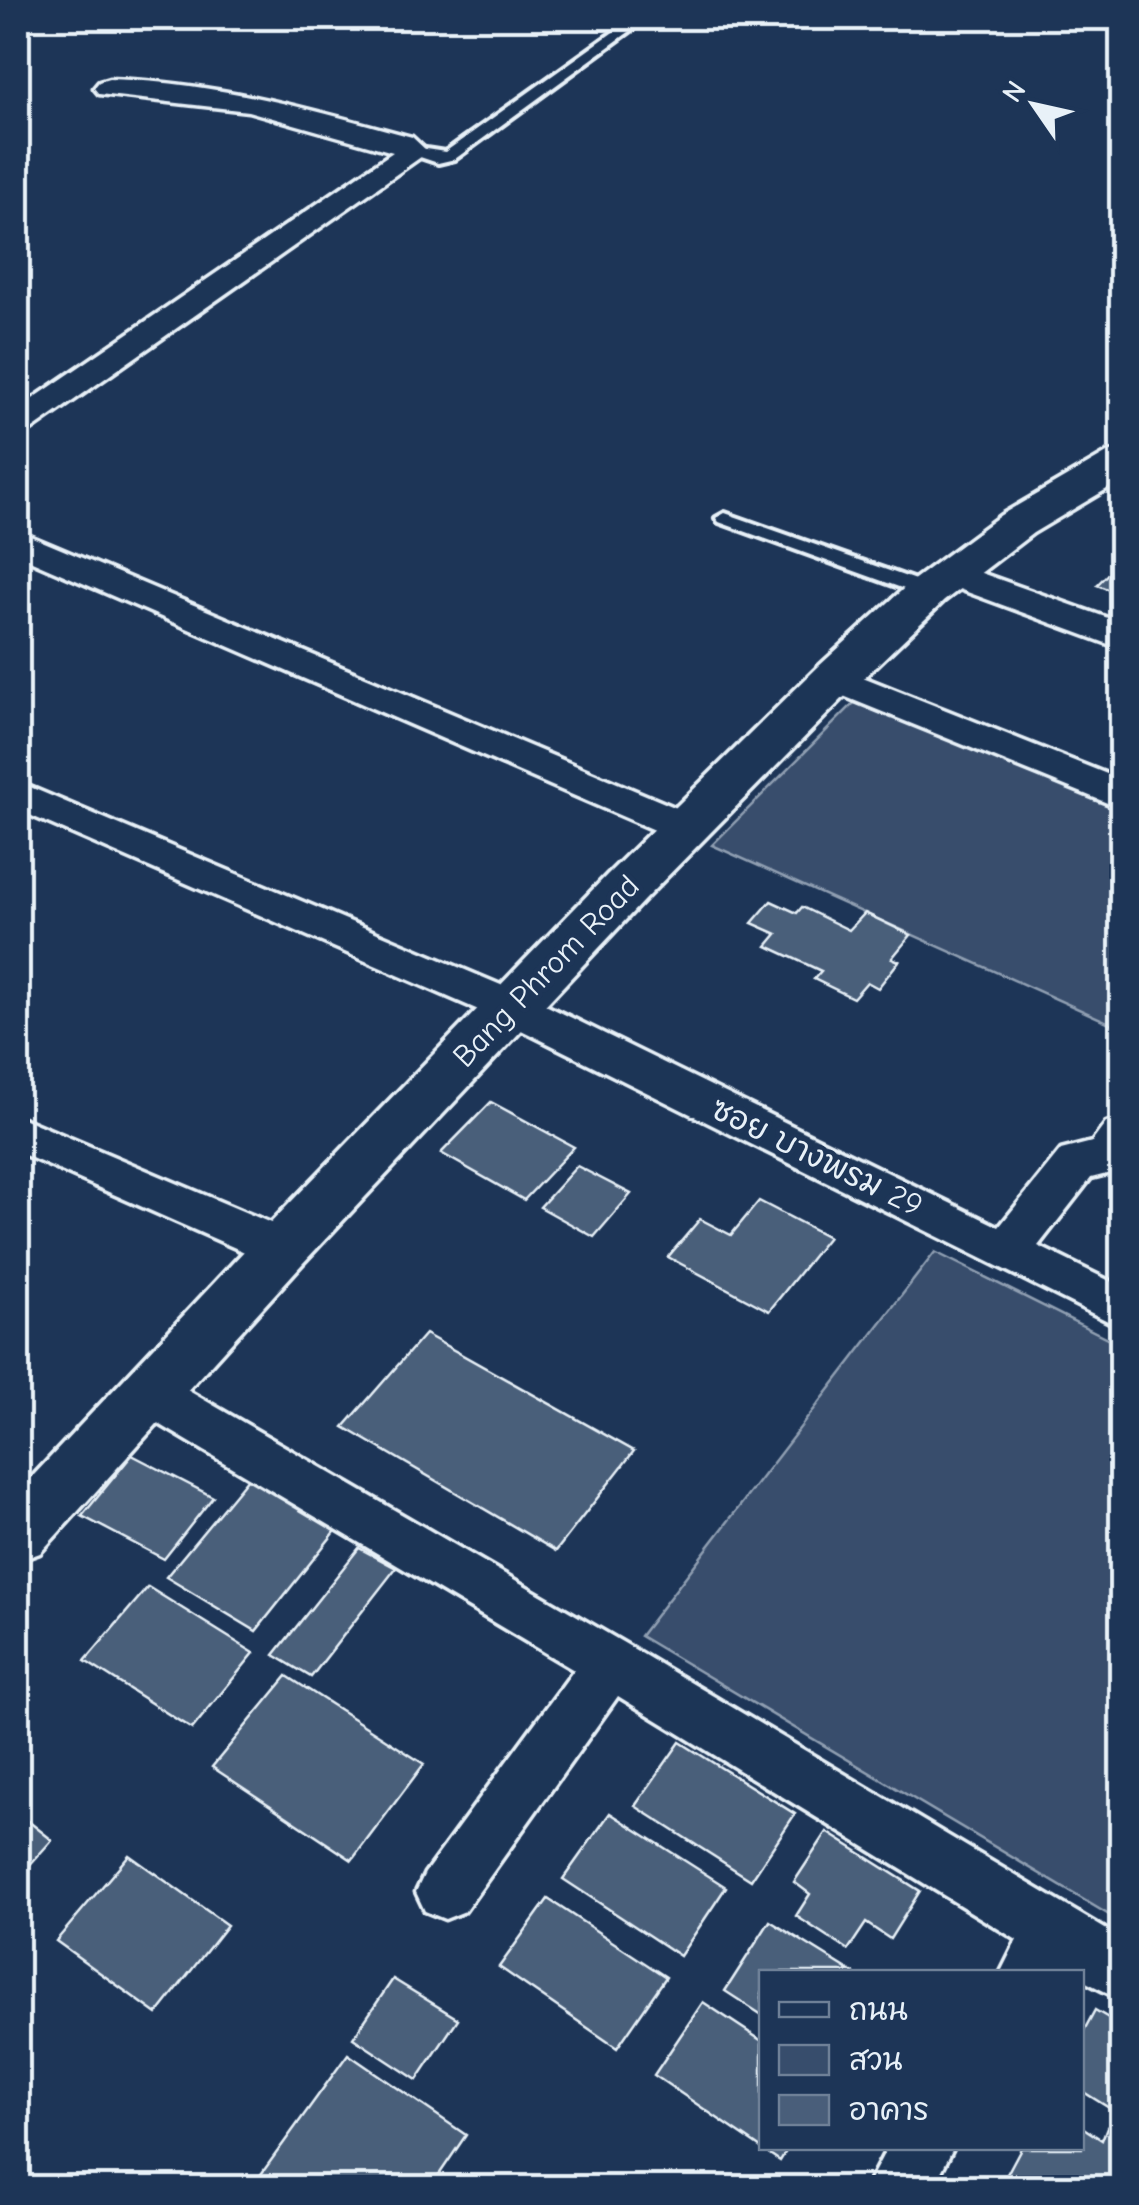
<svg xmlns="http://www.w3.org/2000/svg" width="1139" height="2205" font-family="'Comic Neue','Playpen Sans Thai',sans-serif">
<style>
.green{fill:#374d6c;stroke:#909fb2;stroke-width:2.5}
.building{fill:#495e7a;stroke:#e8f1f8;stroke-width:2.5}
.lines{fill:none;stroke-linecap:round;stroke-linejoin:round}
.service-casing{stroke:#e8f1f8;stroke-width:8}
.minor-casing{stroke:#e8f1f8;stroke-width:7}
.tertiary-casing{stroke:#e8f1f8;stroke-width:7}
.service{fill:#1d3557;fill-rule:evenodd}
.minor{fill:#1d3557;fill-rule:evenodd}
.tertiary{fill:#1d3557;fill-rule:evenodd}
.labels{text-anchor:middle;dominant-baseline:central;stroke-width:9;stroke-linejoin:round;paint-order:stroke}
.street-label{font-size:32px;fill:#e8f1f8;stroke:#1d3557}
</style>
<rect width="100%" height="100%" fill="#1d3557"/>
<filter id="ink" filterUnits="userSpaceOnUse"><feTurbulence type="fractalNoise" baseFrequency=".01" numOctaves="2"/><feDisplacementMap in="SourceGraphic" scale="20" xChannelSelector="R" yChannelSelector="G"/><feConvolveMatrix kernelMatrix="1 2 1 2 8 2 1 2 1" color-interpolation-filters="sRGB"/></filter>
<g filter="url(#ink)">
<!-- green -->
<path class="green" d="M855,702l266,107v219l-409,-183z
M935,1252l186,93v577l-481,-286z"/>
<!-- building -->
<path class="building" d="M1122,559v36l-25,-10z
M771,901l26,12 5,-6 47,23 16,-17 46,22 -19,23 7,3 -21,27 -11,-6 -14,16 -39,-19 7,-8 -54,-25 10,-12 -25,-11z
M491,1102l83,45 -50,53 -83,-47z
M577,1166l54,28 -37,43 -54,-30z
M759,1201l69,36 -59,74 -101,-54 32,-38 31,16z
M425,1334l209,117 -78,100 -212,-124z
M132,1455l81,42 -49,62 -82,-43z
M253,1472l89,51 -86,108 -90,-54z
M359,1548l37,20 -85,109 -37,-22z
M148,1587l106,66 -62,76 -107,-68z
M287,1676l137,88 -72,96 -140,-93z
M680,1742l115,72 -44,66 -116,-74z
M18,1813l34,27 -34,38z
M610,1813l116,74 -46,69 -117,-77z
M827,1832l93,59 -30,48 -24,-16 -18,27 -52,-34 14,-22 -16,-12z
M129,1855l98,70 -70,89 -101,-73z
M548,1899l118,78 -49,71 -118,-81z
M770,1921l82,51h-90v43l-37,-24z
M393,1979l65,40 -41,61 -64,-42z
M703,2002l59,39v107h26l-8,13 -126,-86z
M1095,2010l27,16v90l-40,-25v-57z
M348,2054l118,81 -36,53h-171l-5,-4z
M1082,2127l20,13 5,-13 15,8v53h-97l-19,-12 15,-28h61z"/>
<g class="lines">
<!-- service casing -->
<g class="service-casing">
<path id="service" d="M633,18h15l-193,141 -17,4 -33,-11 8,-5 32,5z
M725,513l210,74 2,4 -2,4h-14l-202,-73 -3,-4z"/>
</g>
<!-- minor casing -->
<g class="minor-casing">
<path id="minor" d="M109,79c110,4 197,29 303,58l16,15 -398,279 -12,3v-25l375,-257 -145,-41 -149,-17 -5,-6 5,-6z
M18,531l680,286 6,10 -6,10 -14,4 -14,-4 -652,-282z
M953,563l169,60v26l-182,-67 -5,-8 5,-8z
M835,666l287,114v29l-301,-122 -5,-9 5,-9z
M18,782l509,214 472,231 62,-77 31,-8 14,-19 16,-5v52l-31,8 -53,68 84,41v41l-625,-310 -479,-208z
M18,1116l281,119 7,13 -7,13 -17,6 -17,-6 -247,-109z
M151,1373l17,6 461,267 493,293v61l-40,-20v-8h-81l16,-32 -399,-244 -153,215 -20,8 -20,-8 -9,-19 9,-19 149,-203 -440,-261 -8,-15 8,-15z
M887,2148h66l-20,40h-67z"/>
</g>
<!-- tertiary casing -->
<g class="tertiary-casing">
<path id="tertiary" d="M1122,449v31l-89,53 -89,68 -92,88 -208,211 -342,364 -262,289 -22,8v-69l244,-260 346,-358 210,-207 94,-86 89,-66 106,-62z"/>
</g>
<!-- service -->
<use href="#service" class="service"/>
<!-- minor -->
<use href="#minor" class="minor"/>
<!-- tertiary -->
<use href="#tertiary" class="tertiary"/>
</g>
</g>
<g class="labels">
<!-- street labels -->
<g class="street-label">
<text transform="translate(546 971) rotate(-46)">Bang Phrom Road</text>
<text transform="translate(817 1157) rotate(26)">ซอย บางพรม 29</text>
</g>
</g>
<!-- margin -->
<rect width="1139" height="2205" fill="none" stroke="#1d3557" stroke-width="60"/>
<rect x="30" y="30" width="1079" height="2145" fill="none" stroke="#e8f1f8" stroke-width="4" filter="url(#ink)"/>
<!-- legend -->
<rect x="759" y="1970" width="325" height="180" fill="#1d3557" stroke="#6e8097" stroke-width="2.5"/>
<rect x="779" y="2002" width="50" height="15" fill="#1d3557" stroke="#6e8097" stroke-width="2.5"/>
<text x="849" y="2020" font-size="30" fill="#e8f1f8">ถนน</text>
<rect x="779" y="2045" width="50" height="30" fill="#374d6c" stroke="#6e8097" stroke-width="2.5"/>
<text x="849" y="2070" font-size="30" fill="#e8f1f8">สวน</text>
<rect x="779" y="2095" width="50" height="30" fill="#495e7a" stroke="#6e8097" stroke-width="2.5"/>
<text x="849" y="2120" font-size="30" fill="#e8f1f8">อาคาร</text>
<!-- north arrow -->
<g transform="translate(1034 105) rotate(304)" stroke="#1d3557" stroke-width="8" paint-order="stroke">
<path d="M0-8L18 38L0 25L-18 38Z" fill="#e8f1f8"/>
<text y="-15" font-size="28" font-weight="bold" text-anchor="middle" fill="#e8f1f8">N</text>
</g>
</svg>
